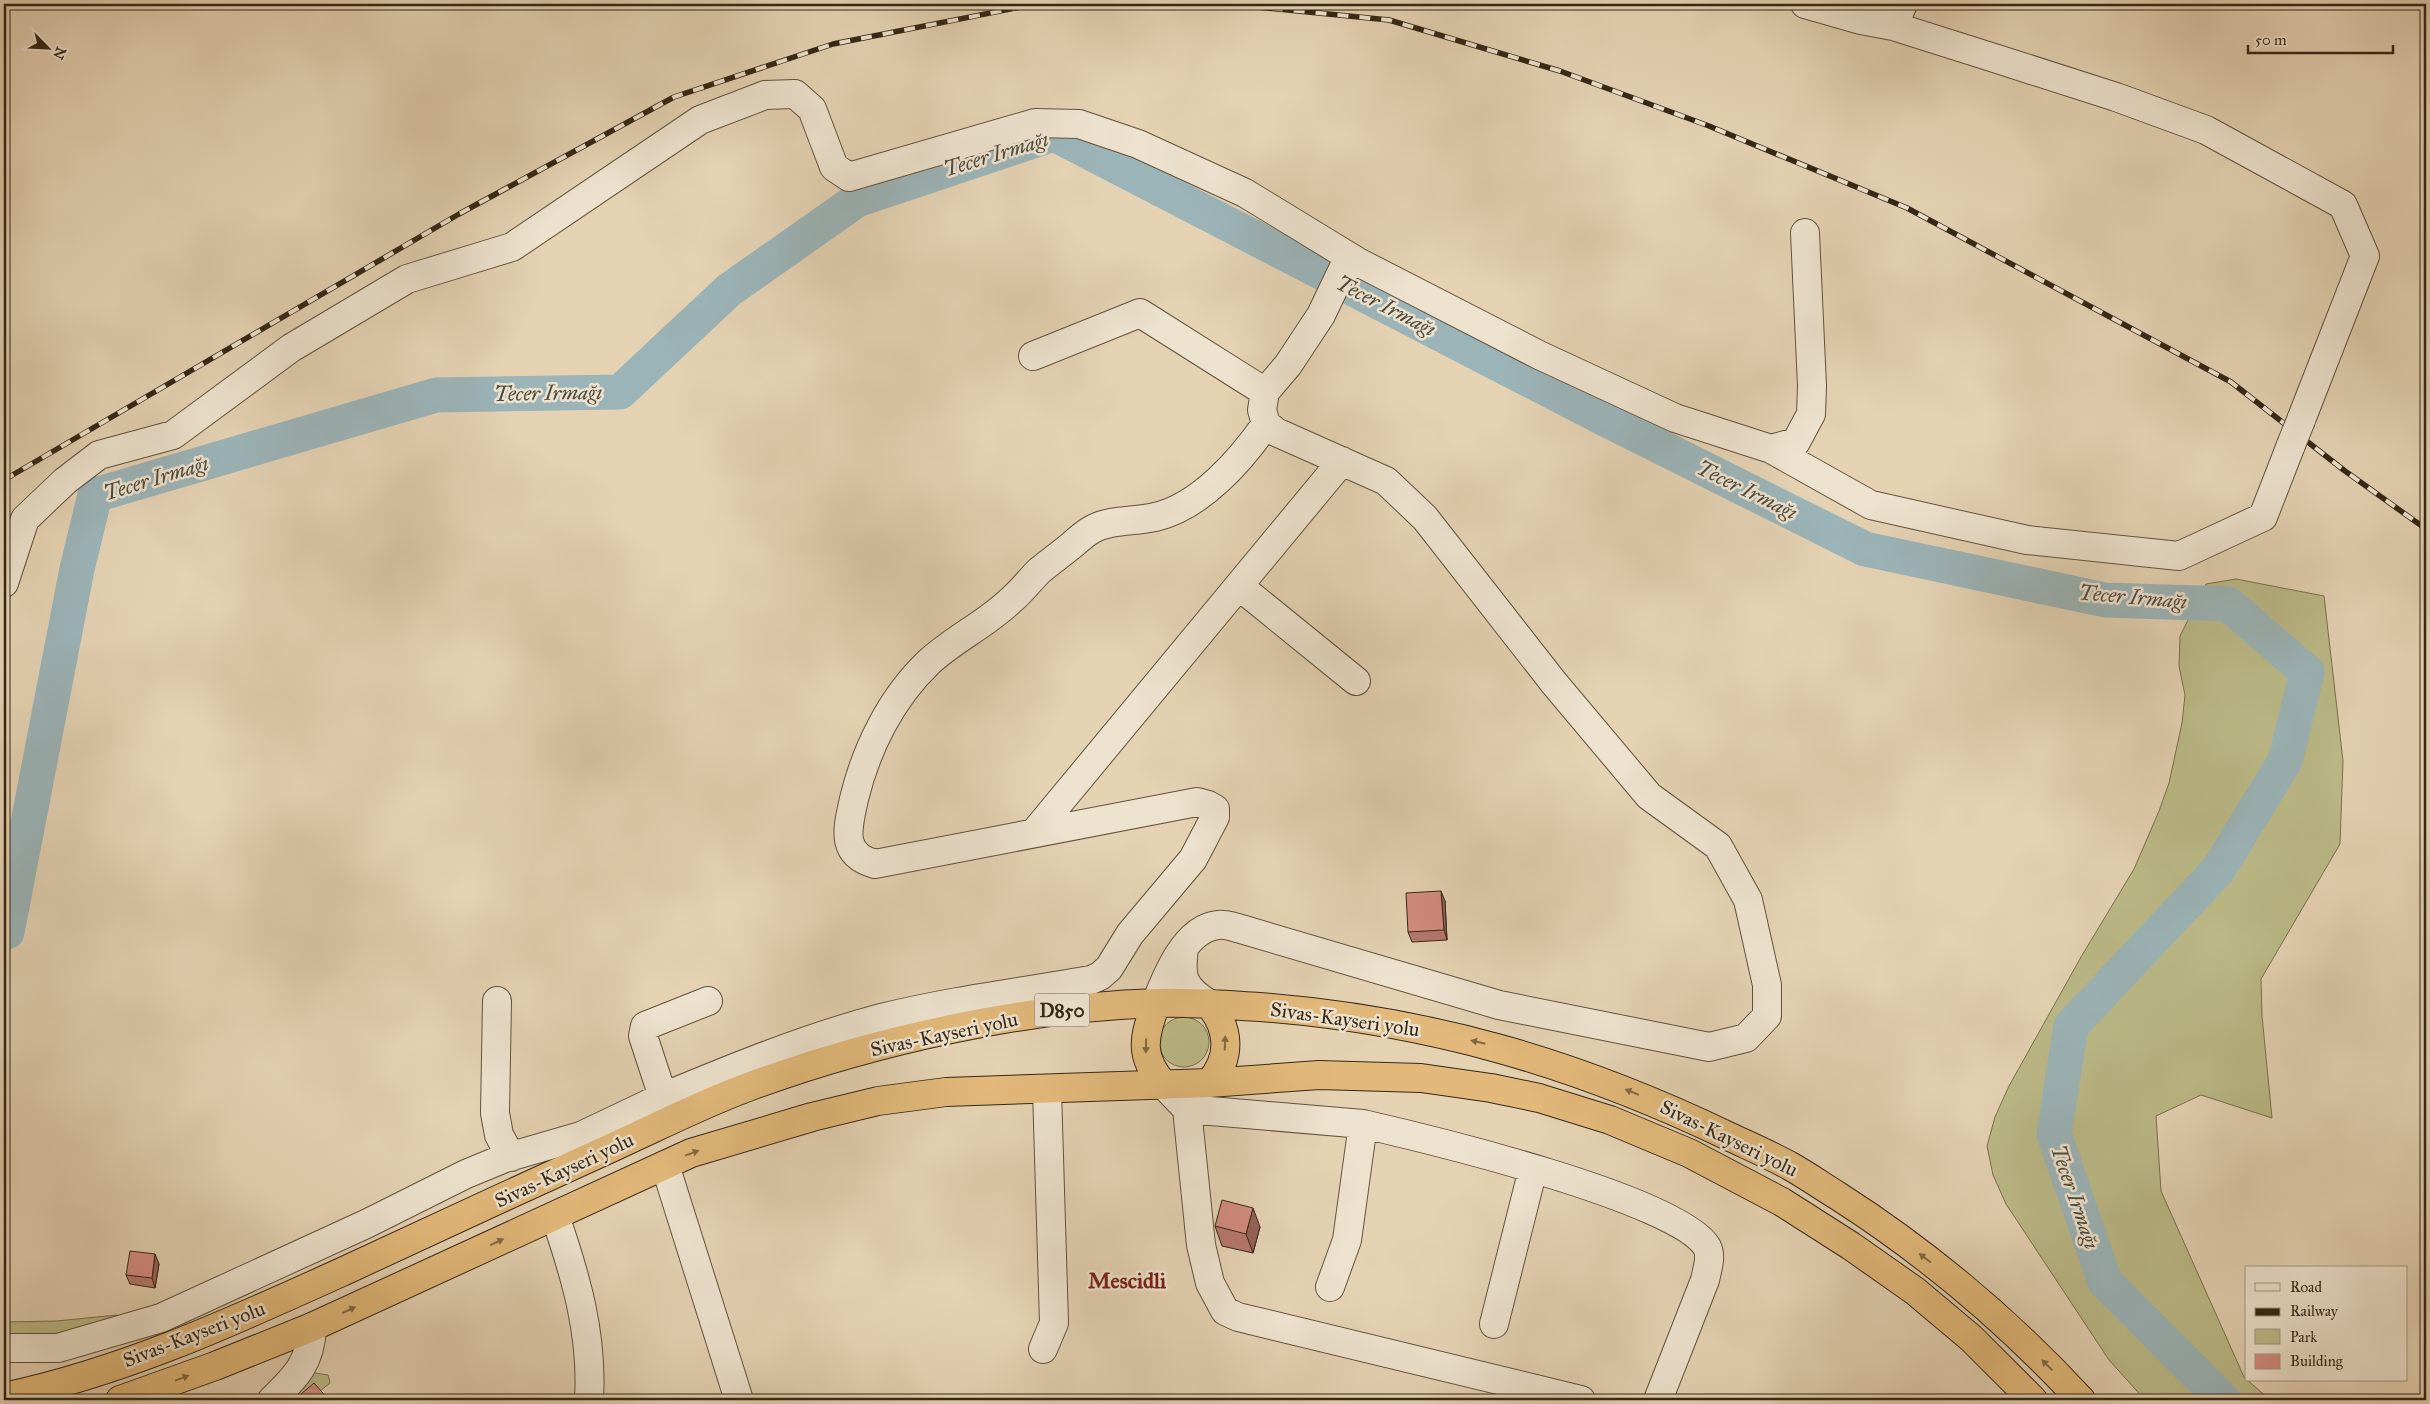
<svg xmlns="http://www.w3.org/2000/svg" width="2430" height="1404" font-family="'IM FELL Great Primer',serif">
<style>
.green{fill:#bbba88;stroke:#78704f}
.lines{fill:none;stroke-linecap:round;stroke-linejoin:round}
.river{stroke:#9bb4b8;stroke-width:35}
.minor-casing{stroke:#61523d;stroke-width:30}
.highway-casing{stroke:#352716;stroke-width:30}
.minor{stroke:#ede2ce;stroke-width:28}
.highway{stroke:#e2b97a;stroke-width:28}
.rail-casing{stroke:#352716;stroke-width:5.5}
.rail{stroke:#ede2ce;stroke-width:4;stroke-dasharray:11;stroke-linecap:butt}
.minor-bridge-casing{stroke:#61523d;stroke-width:30;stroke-linecap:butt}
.minor-bridge{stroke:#ede2ce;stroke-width:28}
.wall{fill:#b5786f;stroke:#352716}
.shaded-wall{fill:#94625a;stroke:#352716}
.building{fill:#d38c81;stroke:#352716}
.oneway{fill:#836943}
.labels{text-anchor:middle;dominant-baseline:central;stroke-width:5;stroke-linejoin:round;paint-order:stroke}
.shield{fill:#ede2ce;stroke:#6c5f4d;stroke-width:1}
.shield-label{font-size:19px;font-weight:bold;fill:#352716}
.street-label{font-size:20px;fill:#352716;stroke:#ede2ce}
.water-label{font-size:21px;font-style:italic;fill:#4e4a3e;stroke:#ede2ce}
.quarter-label{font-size:22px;font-weight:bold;fill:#7a1f14;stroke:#ede2ce}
</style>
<rect width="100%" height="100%" fill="#e4d2b3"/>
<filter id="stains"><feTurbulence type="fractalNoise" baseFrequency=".004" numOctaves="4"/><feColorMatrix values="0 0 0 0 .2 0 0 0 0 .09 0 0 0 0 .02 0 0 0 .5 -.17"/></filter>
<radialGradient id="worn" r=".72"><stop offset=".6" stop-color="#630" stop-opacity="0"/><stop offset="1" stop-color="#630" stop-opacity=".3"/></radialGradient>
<!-- green -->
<path class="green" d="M2236,579l88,17 19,165 -3,83 -79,135 1,37 10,102 -71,-23 -45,21 5,75 83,186 26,23h-125l-36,-40 -103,-156 -13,-29 -6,-29 8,-29 14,-31 72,-129 53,-88 25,-58 10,-28 13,-60 3,-28 -6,-29 1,-30 26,-52z
M1159 1042a25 25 0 1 1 50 0a25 25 0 1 1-50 0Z
M117,1315l5,6 -62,20 -56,1v-20l53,-1z
M315,1373l13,2 2,8 -21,17h-24z"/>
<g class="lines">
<!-- river -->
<path class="river" d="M4,933l3,-1 70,-363 18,-74 341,-100 184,-3 109,-102 128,-90 197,-66 547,283 264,132 240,51 123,4 79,68 -22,89 -67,109 -147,156 -17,108 51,148 118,118"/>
<!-- minor casing -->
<g class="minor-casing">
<path id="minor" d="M1805,4l56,16 32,6 98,31 125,40 90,33 137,75 22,51 -64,164
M1893,26l10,-22
M1033,356l107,-43 125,79
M1771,449l100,56 156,35 152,16 84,-39 28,-72
M4,583l21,-64 40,-38 34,-26 74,-20 118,-87 116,-69 105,-32 188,-127 65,-25 30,-1 17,15 22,58 15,10 186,-54 44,1 59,20 107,49 113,69
M1239,586l117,95
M1034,833l308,-372
M1184,948c-4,29 -1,40 24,55
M497,1001l-2,112 4,22 12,22
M708,1001l-63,25 -2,10 20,61c72,-30 143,-59 218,-79 69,-17 140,-26 210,-38l9,-4 9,-8 21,-34 63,-75 22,-42v-8l-7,-4 -11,-3 -322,62c-36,-10 -27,-37 -21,-65 12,-50 37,-101 75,-137 25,-23 57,-38 81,-61 11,-9 19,-20 29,-30 11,-9 22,-17 33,-26 6,-5 13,-12 21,-16 19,-10 42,-7 62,-12 45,-10 86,-57 111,-93
M1156,1003c10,-26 29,-75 62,-78 8,-1 15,2 23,4l258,76 210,42 37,-9 21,-22v-31l-19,-85 -30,-54 -69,-50 -95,-113 -129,-165 -39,-37 -110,-49 -10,-8 -4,-14 3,-18 23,-27 33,-50 22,-46 15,-7 181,93 136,63 96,31 25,-7 15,-28 1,-28 -7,-153
M1164,1085l23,24 14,136 9,38 15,28 13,6 343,83
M1187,1109l176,15
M665,1165l74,235
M555,1216c21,61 38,119 34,184
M1330,1287l17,-47 16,-116c61,14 316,75 344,123 5,10 0,23 -2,33l-47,120
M1494,1324l39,-155
M4,1348h54l103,-30 205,-94 100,-50 39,-16 76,-22 82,-39 7,17
M1043,1349l11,-26 -7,-233
M272,1400c24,-23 39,-38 40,-73"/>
</g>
<!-- highway casing -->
<g class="highway-casing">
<path id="highway" d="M1156,1003c-12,35 -18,52 8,82
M1208,1003c22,25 24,55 1,80
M4,1397c119,-25 230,-76 340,-126 90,-42 179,-83 269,-124 44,-20 89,-43 135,-60 124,-46 277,-80 410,-84 34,-1 68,2 102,4 169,13 316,56 468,129 21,10 42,19 62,30 16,9 32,20 48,30 89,57 171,126 243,204
M120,1400l95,-34 97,-39 379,-174 121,-36 66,-16 68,-9 263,-9 110,-8 102,3 70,10 48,10 71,22 79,33 93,49 69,44 64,45 56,47 62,62"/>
</g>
<!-- minor -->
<use href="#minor" class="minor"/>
<!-- highway -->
<use href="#highway" class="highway"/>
<!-- rail casing -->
<g class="rail-casing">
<path id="rail" d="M1228,4l161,16 171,51 149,55 198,82 324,174 114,89 81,58
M4,480l455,-266 215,-117 159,-53 198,-39 123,-1"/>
</g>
<!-- rail -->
<use href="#rail" class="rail"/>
<!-- minor-bridge casing -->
<g class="minor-bridge-casing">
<path id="minor-bridge" d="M2291,445l10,-25"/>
</g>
<!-- minor-bridge -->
<use href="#minor-bridge" class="minor-bridge"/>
</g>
<!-- wall -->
<path class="wall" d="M1445,901l2,39 -35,2 -4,-10z
M1215,1226l45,1 -7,26 -31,-7z
M159,1264l-4,24 -25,-4 -4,-9z"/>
<!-- shaded-wall -->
<path class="shaded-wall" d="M1441,891l4,10 2,39 -3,-10z
M1253,1208l7,19 -7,26 -7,-19z
M155,1254l4,10 -4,24 -3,-10z"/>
<!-- building -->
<path class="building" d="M1441,891l3,39 -36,2 -2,-39z
M1222,1200l31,8 -7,26 -31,-8z
M130,1251l25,3 -3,24 -26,-3z
M314,1383l15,17h-35z"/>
<!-- one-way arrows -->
<defs><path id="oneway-solid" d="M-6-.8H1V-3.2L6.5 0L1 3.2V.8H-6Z" transform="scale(1.25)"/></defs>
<g class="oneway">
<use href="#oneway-solid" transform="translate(1478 1042) rotate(-167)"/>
<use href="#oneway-solid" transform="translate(1225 1043) rotate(-88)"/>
<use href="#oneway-solid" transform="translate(1146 1046) rotate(91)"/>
<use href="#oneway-solid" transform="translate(1632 1092) rotate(-158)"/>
<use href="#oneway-solid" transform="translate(692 1153) rotate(-20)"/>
<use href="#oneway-solid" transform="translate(497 1242) rotate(-25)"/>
<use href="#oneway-solid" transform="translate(1925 1258) rotate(-143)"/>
<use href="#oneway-solid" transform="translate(349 1310) rotate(-25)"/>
<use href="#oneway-solid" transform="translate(2047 1365) rotate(-135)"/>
<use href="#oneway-solid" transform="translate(182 1378) rotate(-20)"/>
</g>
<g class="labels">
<!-- shield labels -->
<rect class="shield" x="1034.5" y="993.5" width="55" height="33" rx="4"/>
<g class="shield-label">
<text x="1062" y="1010">D850</text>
</g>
<!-- street labels -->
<g class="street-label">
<text transform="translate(1345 1019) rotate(8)">Sivas-Kayseri yolu</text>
<text transform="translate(944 1034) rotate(-12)">Sivas-Kayseri yolu</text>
<text transform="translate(1729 1138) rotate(26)">Sivas-Kayseri yolu</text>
<text transform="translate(564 1170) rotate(-25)">Sivas-Kayseri yolu</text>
<text transform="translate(194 1334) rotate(-21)">Sivas-Kayseri yolu</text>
</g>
<!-- water labels -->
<g class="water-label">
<text transform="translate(996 154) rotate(-17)">Tecer Irmağı</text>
<text transform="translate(1386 306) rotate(27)">Tecer Irmağı</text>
<text transform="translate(548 393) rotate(-1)">Tecer Irmağı</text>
<text transform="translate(156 478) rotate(-17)">Tecer Irmağı</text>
<text transform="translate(1747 490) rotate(26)">Tecer Irmağı</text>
<text transform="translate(2133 597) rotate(5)">Tecer Irmağı</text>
<text transform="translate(2075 1197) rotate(71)">Tecer Irmağı</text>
</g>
<!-- quarter labels -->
<g class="quarter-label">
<text x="1127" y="1280">Mescidli</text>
</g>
</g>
<!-- margin -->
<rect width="2430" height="1404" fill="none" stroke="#e4d2b3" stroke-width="20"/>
<rect x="5" y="5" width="2420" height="1394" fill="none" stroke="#352716" stroke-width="2.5"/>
<rect x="10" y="10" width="2410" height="1384" fill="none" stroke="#352716"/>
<!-- legend -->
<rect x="2245" y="1266" width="162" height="115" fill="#ede2ce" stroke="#a39784"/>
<rect x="2255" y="1283" width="25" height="8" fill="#ede2ce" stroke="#a39784"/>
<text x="2290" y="1292" font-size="15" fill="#352716">Road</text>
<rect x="2255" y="1308" width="25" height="8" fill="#352716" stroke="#a39784"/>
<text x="2290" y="1316" font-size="15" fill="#352716">Railway</text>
<rect x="2255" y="1329" width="25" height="15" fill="#bbba88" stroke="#a39784"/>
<text x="2290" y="1342" font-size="15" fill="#352716">Park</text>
<rect x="2255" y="1354" width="25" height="15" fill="#d38c81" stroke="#a39784"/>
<text x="2290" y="1366" font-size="15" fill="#352716">Building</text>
<!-- north arrow -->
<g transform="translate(48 48) rotate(114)" stroke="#ede2ce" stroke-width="4" paint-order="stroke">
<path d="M0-4L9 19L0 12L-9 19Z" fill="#352716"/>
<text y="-8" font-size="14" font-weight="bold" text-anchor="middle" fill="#352716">N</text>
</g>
<!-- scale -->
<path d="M2248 45v8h145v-8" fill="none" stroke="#352716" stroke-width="2.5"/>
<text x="2255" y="45" font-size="15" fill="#352716" stroke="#ede2ce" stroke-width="4" paint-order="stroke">50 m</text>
<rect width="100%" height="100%" filter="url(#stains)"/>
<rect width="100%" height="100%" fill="url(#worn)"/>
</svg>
